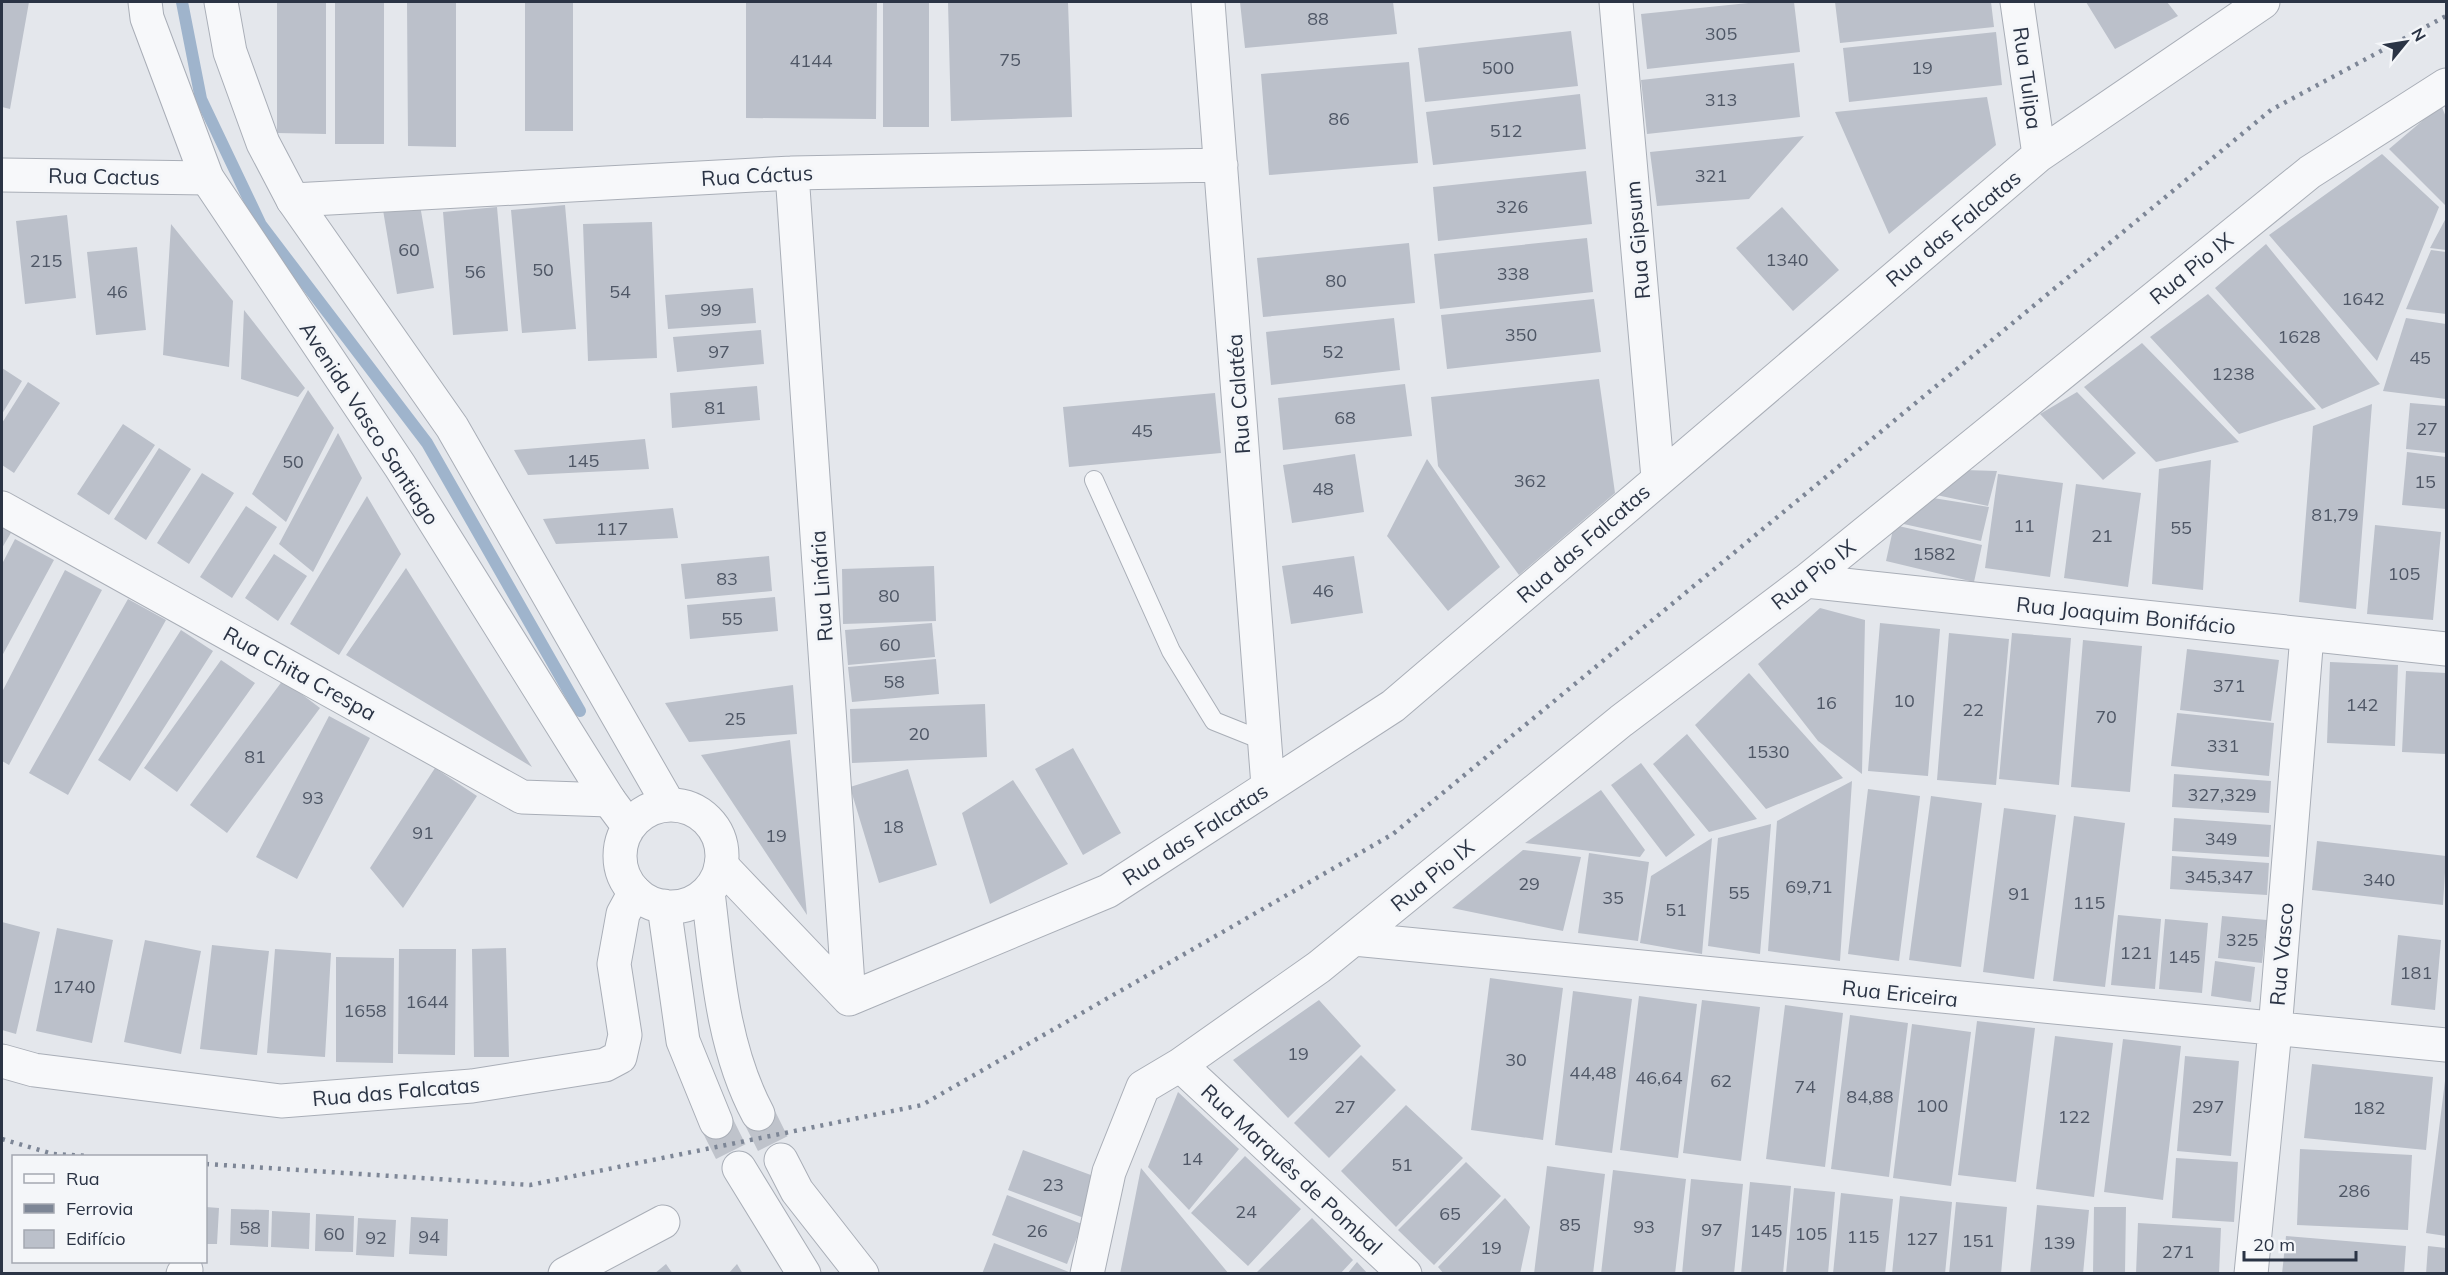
<svg xmlns="http://www.w3.org/2000/svg" width="2448" height="1275" font-family="Mulish,sans-serif">
<style>
.lines{fill:none;stroke-linecap:round;stroke-linejoin:round}
.stream{stroke:#9fb4cc;stroke-width:12}
.building{fill:#bbc0ca}
.tertiary-tunnel{stroke:#bfc3cb;stroke-width:33;stroke-dasharray:33 16;stroke-linecap:butt}
.service-casing{stroke:#a9aeb7;stroke-width:20}
.minor-casing{stroke:#a9aeb7;stroke-width:35}
.tertiary-casing{stroke:#a9aeb7;stroke-width:35}
.service{stroke:#f7f8fa;stroke-width:18}
.minor{stroke:#f7f8fa;stroke-width:33}
.tertiary{stroke:#f7f8fa;stroke-width:33}
.rail{stroke:#7d8696;stroke-width:4.5;stroke-dasharray:3 6;stroke-linecap:butt}
.labels{text-anchor:middle;dominant-baseline:central;stroke-width:6;stroke-linejoin:round;paint-order:stroke}
.number-label{font-size:18px;fill:#4f5766}
.street-label{font-size:21px;fill:#2b3445;stroke:#f4f6f9}
</style>
<rect width="100%" height="100%" fill="#e4e7ec"/>
<g class="lines">
<!-- stream -->
<path class="stream" d="M182,2l19,97 60,126 166,218 153,268"/>
</g>
<!-- building -->
<path class="building" d="M2,2h27l-19,107 -8,-2z
M277,2h49v132l-49,-1z
M335,2h49v142h-49z
M407,2h49v145l-48,-1z
M525,2h48v129h-48z
M746,2h131l-1,117 -130,-1z
M883,2h46v125h-46z
M948,2h120l4,115 -121,4z
M1240,2h153l4,32 -152,14z
M1758,2h36l6,50 -153,17 -6,-55z
M1835,2h156l3,25 -154,16z
M2086,2h81l11,14 -63,33z
M1571,31l7,55 -153,16 -7,-54z
M1996,32l6,53 -153,17 -6,-54z
M1409,62l9,101 -149,12 -8,-101z
M1794,63l6,54 -153,17 -6,-54z
M1580,94l6,55 -153,16 -7,-53z
M1987,97l9,48 -107,89 -54,-122z
M2441,105l5,12v89l-57,-57z
M1804,136l-55,63 -92,7 -7,-54z
M2382,154l57,53 -62,154 -108,-126z
M1586,171l6,53 -154,17 -5,-54z
M420,205l14,83 -37,6 -14,-84z
M565,205l11,124 -54,4 -11,-123z
M497,207l11,124 -55,4 -10,-123z
M1782,207l57,63 -46,41 -57,-63z
M67,215l9,83 -51,6 -9,-83z
M2446,218v32l-16,-2z
M652,222l5,136 -69,3 -5,-137z
M171,224l62,77 -4,66 -66,-12z
M1587,238l6,54 -153,17 -6,-55z
M1409,243l6,60 -152,14 -6,-59z
M2266,244l114,140 -58,25 -107,-121z
M137,247l9,83 -50,5 -9,-83z
M2431,250l15,2v62l-40,-5z
M753,288l3,35 -88,6 -3,-34z
M2208,294l108,115 -77,25 -89,-97z
M1594,299l7,53 -154,17 -6,-54z
M244,310l61,78 -7,9 -57,-18z
M1394,318l6,52 -129,15 -5,-53z
M2406,318l40,6v75l-63,-8z
M761,330l3,34 -87,8 -4,-35z
M2142,343l97,99 -83,20 -72,-75z
M2,368l20,13 -20,33z
M1599,379l16,114 -96,82 -81,-109 -7,-69z
M28,382l32,21 -46,70 -12,-8v-42z
M1405,384l7,52 -129,14 -5,-52z
M757,386l3,34 -88,8 -2,-35z
M308,390l26,38 -48,94 -34,-28z
M2077,392l59,61 -33,27 -63,-66z
M1215,393l6,60 -152,14 -6,-60z
M2410,403l36,3v47l-40,-4z
M2372,404l-16,205 -57,-7 14,-176z
M123,424l32,21 -46,70 -32,-21z
M338,433l24,45 -49,94 -34,-28z
M645,439l4,30 -121,6 -14,-25z
M159,448l32,21 -45,71 -32,-21z
M2407,452l39,5v52l-44,-4z
M1355,454l9,58 -72,11 -9,-58z
M1427,459l73,108 -52,44 -61,-75z
M2211,460l-8,130 -51,-6 7,-115z
M1964,470l33,1 -9,35 -61,-13z
M202,473l32,20 -45,71 -32,-21z
M1998,474l65,9 -13,94 -65,-9z
M2076,484l65,9 -13,94 -64,-9z
M367,496l34,58 -62,101 -49,-31z
M1927,497l62,10 -8,34 -82,-18z
M246,506l31,21 -45,71 -32,-21z
M673,508l5,30 -122,6 -13,-25z
M2,524l10,7 -10,17z
M1894,525l88,20 -8,37 -88,-21z
M2375,525l66,7 -8,88 -66,-6z
M15,539l39,21 -52,96v-92z
M274,554l33,22 -29,45 -33,-23z
M769,556l3,35 -87,8 -4,-35z
M1354,556l9,57 -72,11 -9,-58z
M934,566l2,55 -93,3 -1,-55z
M406,568l126,199 -186,-112z
M65,570l37,20 -93,175 -7,-4v-69z
M775,597l3,34 -88,8 -3,-34z
M128,599l38,21 -98,175 -39,-22z
M1820,608l45,12 -3,154 -44,-33 -60,-77z
M932,623l3,34 -87,8 -3,-35z
M1880,623l60,6 -12,147 -60,-5z
M181,630l32,21 -83,130 -32,-21z
M1949,633l60,6 -13,146 -59,-5z
M2012,633l59,5 -12,147 -60,-6z
M2083,640l59,6 -12,146 -59,-5z
M2187,649l92,11 -8,61 -91,-11z
M936,659l3,35 -87,8 -4,-35z
M221,660l34,23 -78,109 -33,-24z
M2330,662l68,3 -3,81 -68,-3z
M2406,671l40,2v81l-44,-2z
M1749,673l94,105 -77,31 -71,-84z
M283,680l37,28 -93,125 -37,-28z
M793,685l4,49 -108,8 -24,-39z
M985,704l2,53 -135,6 -2,-54z
M2177,713l97,10 -5,53 -98,-10z
M329,716l41,22 -73,141 -41,-22z
M1687,734l70,85 -48,13 -56,-68z
M790,740l17,175 -106,-160z
M1073,748l48,85 -38,22 -48,-86z
M1641,763l54,72 -29,22 -55,-72z
M435,768l42,28 -74,112 -33,-40z
M908,769l29,96 -58,18 -29,-96z
M2174,774l97,7 -2,32 -97,-6z
M1013,780l55,84 -78,40 -28,-91z
M1852,781l-12,180 -72,-10 9,-130z
M1868,789l52,7 -21,165 -51,-7z
M1601,790l44,60 -5,7 -115,-14z
M1931,796l51,7 -21,164 -52,-7z
M2004,808l52,7 -22,164 -51,-7z
M2074,816l51,7 -20,164 -52,-6z
M2174,818l97,7 -2,32 -97,-6z
M1771,824l-11,130 -52,-8 10,-108z
M1712,838l-10,116 -62,-11 11,-67z
M2317,841l129,15 -3,49 -131,-15z
M1523,850l58,7 -18,74 -111,-23z
M1589,853l60,9 -11,79 -60,-8z
M2172,856l97,7 -2,32 -97,-6z
M2118,915l43,4 -6,70 -44,-4z
M2222,916l45,4 -5,43 -44,-5z
M2165,919l43,4 -6,70 -43,-4z
M2,922l38,10 -24,102 -14,-4z
M57,928l56,12 -21,103 -56,-12z
M2398,935l43,5 -6,70 -44,-5z
M145,940l56,11 -20,103 -57,-12z
M212,945l57,6 -12,104 -57,-6z
M506,948l3,109h-35l-2,-108z
M275,949l56,4 -6,104 -58,-4z
M399,949h57l-1,106 -57,-1z
M336,957l58,1 -1,105 -57,-1z
M2215,961l40,6 -4,35 -40,-6z
M1490,978l73,10 -20,152 -72,-10z
M1573,991l59,8 -20,154 -57,-8z
M1639,996l58,8 -19,154 -58,-8z
M1319,1000l42,46 -73,72 -55,-58z
M1702,1000l58,7 -19,154 -58,-8z
M1785,1005l58,8 -18,154 -59,-8z
M1850,1015l58,8 -19,154 -58,-8z
M1977,1021l58,7 -19,154 -58,-7z
M1912,1024l59,8 -20,154 -58,-8z
M2055,1036l58,7 -19,154 -58,-8z
M2123,1039l58,7 -18,154 -59,-8z
M1361,1055l35,35 -67,68 -35,-35z
M2185,1056l54,5 -8,95 -54,-5z
M2312,1064l121,13 -7,73 -122,-12z
M2445,1081h1v155l-20,-3z
M1178,1092l61,57 -50,61 -41,-43z
M1406,1105l57,53 -67,69 -55,-56z
M2300,1149l112,6 -4,75 -111,-5z
M1023,1150l76,28 -15,40 -76,-28z
M1245,1156l56,53 -53,57 -57,-53z
M2176,1158l62,4 -4,60 -62,-4z
M1466,1162l35,34 -67,69 -36,-35z
M1547,1166l58,8 -12,100h-59z
M1141,1168l88,106h-109z
M1613,1170l73,9 -11,95h-74z
M1691,1179l52,5 -9,90h-52z
M1750,1182l41,4 -8,88h-42z
M1794,1188l41,4 -7,82h-42z
M1841,1193l52,6 -8,75h-52z
M1007,1195l75,29 -15,40 -75,-29z
M1900,1196l52,6 -7,72h-53z
M1505,1198l25,29 -10,47h-76l-6,-7z
M1956,1202l51,5 -6,67h-52z
M2037,1205l52,5 -6,64h-53z
M206,1207l13,1 -2,36h-11z
M2094,1207h32l-1,67h-32z
M231,1209l38,1 -1,37 -38,-2z
M272,1211l38,2 -1,36 -38,-2z
M316,1214l38,2 -1,36 -38,-1z
M411,1217l37,2 -1,37 -38,-2z
M358,1218l38,2 -2,37 -38,-2z
M1312,1218l41,42 -13,14h-85z
M2138,1223l83,5 -2,46h-83z
M2286,1236l120,10 -2,28h-122z
M994,1243l75,29 -1,2h-86z
M2428,1246l18,2v26h-20z
M1357,1262l11,12h-21z
M666,1264l7,10h-19z
M737,1264l6,10h-15z"/>
<g class="lines">
<!-- tertiary-tunnel -->
<path class="tertiary-tunnel" d="M758,1114l23,46
M716,1122l23,46"/>
<!-- service casing -->
<g class="service-casing">
<path id="service" d="M1094,480l77,171 43,70 50,20"/>
</g>
<!-- minor casing -->
<g class="minor-casing">
<path id="minor" d="M1208,2l60,784
M1616,2l42,476
M2017,2l22,153
M792,173l57,826
M2,175l205,3
M293,200l499,-27 429,-8
M2,508l520,289 87,3
M1806,581l640,68
M721,865l128,134
M1354,939l1092,106
M849,999l259,-108 285,-185 646,-551 224,-153
M2,1061l32,9 247,31 191,-15 133,-21 15,-8 5,-22 -11,-71 9,-50 12,-22
M1180,1065l225,209
M183,1274l3,-4
M565,1274l98,-52
M1087,1274l22,-102 34,-85 37,-22 139,-98 302,-246 185,-140 504,-409 136,-87
M2251,1274l24,-244 32,-395"/>
</g>
<!-- tertiary casing -->
<g class="tertiary-casing">
<path id="tertiary" d="M145,2l2,16 60,160 193,288 209,334 20,27
M221,2l9,50 33,91 30,57 159,227 217,378
M620 856a51 51 0 1 1 102 0a51 51 0 1 1-102 0Z
M708,892c9,74 14,155 50,222
M664,906l19,135 33,81
M781,1160l16,31 65,83
M739,1168l65,106"/>
</g>
<!-- service -->
<use href="#service" class="service"/>
<!-- minor -->
<use href="#minor" class="minor"/>
<!-- tertiary -->
<use href="#tertiary" class="tertiary"/>
<!-- rail -->
<path class="rail" d="M2,1139l51,15 35,2
M206,1164l324,21 392,-80 471,-271 878,-724 175,-94"/>
</g>
<g class="labels">
<!-- number labels -->
<g class="number-label">
<text x="1318" y="18">88</text>
<text x="1721" y="33">305</text>
<text x="1010" y="59">75</text>
<text x="811" y="60">4144</text>
<text x="1498" y="67">500</text>
<text x="1922" y="67">19</text>
<text x="1721" y="99">313</text>
<text x="1339" y="118">86</text>
<text x="1506" y="130">512</text>
<text x="1711" y="175">321</text>
<text x="1512" y="206">326</text>
<text x="409" y="249">60</text>
<text x="1787" y="259">1340</text>
<text x="46" y="260">215</text>
<text x="543" y="269">50</text>
<text x="475" y="271">56</text>
<text x="1513" y="273">338</text>
<text x="1336" y="280">80</text>
<text x="117" y="291">46</text>
<text x="620" y="291">54</text>
<text x="2363" y="298">1642</text>
<text x="711" y="309">99</text>
<text x="1521" y="334">350</text>
<text x="2299" y="336">1628</text>
<text x="719" y="351">97</text>
<text x="1333" y="351">52</text>
<text x="2420" y="357">45</text>
<text x="2233" y="373">1238</text>
<text x="715" y="407">81</text>
<text x="1345" y="417">68</text>
<text x="2427" y="428">27</text>
<text x="1142" y="430">45</text>
<text x="583" y="460">145</text>
<text x="293" y="461">50</text>
<text x="1530" y="480">362</text>
<text x="2425" y="481">15</text>
<text x="1323" y="488">48</text>
<text x="2335" y="514">81,79</text>
<text x="2024" y="525">11</text>
<text x="2181" y="527">55</text>
<text x="612" y="528">117</text>
<text x="2102" y="535">21</text>
<text x="1934" y="553">1582</text>
<text x="2404" y="573">105</text>
<text x="727" y="578">83</text>
<text x="1323" y="590">46</text>
<text x="889" y="595">80</text>
<text x="732" y="618">55</text>
<text x="890" y="644">60</text>
<text x="894" y="681">58</text>
<text x="2229" y="685">371</text>
<text x="1904" y="700">10</text>
<text x="1826" y="702">16</text>
<text x="2362" y="704">142</text>
<text x="1973" y="709">22</text>
<text x="2106" y="716">70</text>
<text x="735" y="718">25</text>
<text x="919" y="733">20</text>
<text x="2223" y="745">331</text>
<text x="1768" y="751">1530</text>
<text x="255" y="756">81</text>
<text x="2222" y="794">327,329</text>
<text x="313" y="797">93</text>
<text x="893" y="826">18</text>
<text x="423" y="832">91</text>
<text x="776" y="835">19</text>
<text x="2221" y="838">349</text>
<text x="2219" y="876">345,347</text>
<text x="2379" y="879">340</text>
<text x="1529" y="883">29</text>
<text x="1809" y="886">69,71</text>
<text x="1739" y="892">55</text>
<text x="2019" y="893">91</text>
<text x="1613" y="897">35</text>
<text x="2089" y="902">115</text>
<text x="1676" y="909">51</text>
<text x="2242" y="939">325</text>
<text x="2136" y="952">121</text>
<text x="2184" y="956">145</text>
<text x="2416" y="972">181</text>
<text x="74" y="986">1740</text>
<text x="427" y="1001">1644</text>
<text x="365" y="1010">1658</text>
<text x="1298" y="1053">19</text>
<text x="1516" y="1059">30</text>
<text x="1593" y="1072">44,48</text>
<text x="1659" y="1077">46,64</text>
<text x="1721" y="1080">62</text>
<text x="1805" y="1086">74</text>
<text x="1870" y="1096">84,88</text>
<text x="1932" y="1105">100</text>
<text x="1345" y="1106">27</text>
<text x="2208" y="1106">297</text>
<text x="2369" y="1107">182</text>
<text x="2074" y="1116">122</text>
<text x="1192" y="1158">14</text>
<text x="1402" y="1164">51</text>
<text x="1053" y="1184">23</text>
<text x="2354" y="1190">286</text>
<text x="1246" y="1211">24</text>
<text x="1450" y="1213">65</text>
<text x="1570" y="1224">85</text>
<text x="1644" y="1226">93</text>
<text x="250" y="1227">58</text>
<text x="1712" y="1229">97</text>
<text x="1037" y="1230">26</text>
<text x="1766" y="1230">145</text>
<text x="334" y="1233">60</text>
<text x="1811" y="1233">105</text>
<text x="429" y="1236">94</text>
<text x="1863" y="1236">115</text>
<text x="376" y="1237">92</text>
<text x="1922" y="1238">127</text>
<text x="1978" y="1240">151</text>
<text x="2059" y="1242">139</text>
<text x="1491" y="1247">19</text>
<text x="2178" y="1251">271</text>
</g>
<!-- street labels -->
<g class="street-label">
<text transform="translate(2028 78) rotate(82)">Rua Tulipa</text>
<text transform="translate(757 175) rotate(-3)">Rua Cáctus</text>
<text transform="translate(104 176) rotate(1)">Rua Cactus</text>
<text transform="translate(1953 228) rotate(-40)">Rua das Falcatas</text>
<text transform="translate(1637 240) rotate(-95)">Rua Gipsum</text>
<text transform="translate(2191 268) rotate(-39)">Rua Pio IX</text>
<text transform="translate(1238 394) rotate(-94)">Rua Calatéa</text>
<text transform="translate(370 423) rotate(57)">Avenida Vasco Santiago</text>
<text transform="translate(1583 543) rotate(-41)">Rua das Falcatas</text>
<text transform="translate(1813 574) rotate(-38)">Rua Pio IX</text>
<text transform="translate(821 586) rotate(-94)">Rua Linária</text>
<text transform="translate(2126 615) rotate(6)">Rua Joaquim Bonifácio</text>
<text transform="translate(300 673) rotate(29)">Rua Chita Crespa</text>
<text transform="translate(1195 834) rotate(-33)">Rua das Falcatas</text>
<text transform="translate(1432 875) rotate(-39)">Rua Pio IX</text>
<text transform="translate(2281 954) rotate(-85)">Rua Vasco</text>
<text transform="translate(1900 993) rotate(6)">Rua Ericeira</text>
<text transform="translate(396 1091) rotate(-5)">Rua das Falcatas</text>
<text transform="translate(1292 1169) rotate(43)">Rua Marquês de Pombal</text>
</g>
</g>
<!-- border -->
<rect width="2448" height="1275" fill="none" stroke="#2b3445" stroke-width="6"/>
<!-- legend -->
<rect x="12" y="1155" width="195" height="108" fill="#f4f6f9" stroke="#a4a8b1" stroke-width="1.5"/>
<rect x="24" y="1174" width="30" height="9" fill="#f7f8fa" stroke="#a4a8b1" stroke-width="1.5"/>
<text x="66" y="1185" font-size="18" fill="#2b3445">Rua</text>
<rect x="24" y="1204" width="30" height="9" fill="#7d8696" stroke="#a4a8b1" stroke-width="1.5"/>
<text x="66" y="1215" font-size="18" fill="#2b3445">Ferrovia</text>
<rect x="24" y="1230" width="30" height="18" fill="#bbc0ca" stroke="#a4a8b1" stroke-width="1.5"/>
<text x="66" y="1245" font-size="18" fill="#2b3445">Edifício</text>
<!-- north arrow -->
<g transform="translate(2406 42) rotate(60)" stroke="#f4f6f9" stroke-width="4.5" paint-order="stroke">
<path d="M0-4.5L10 22L0 15L-10 22Z" fill="#2b3445"/>
<text y="-9" font-size="16" font-weight="bold" text-anchor="middle" fill="#2b3445">N</text>
</g>
<!-- scale -->
<path d="M2244 1251v9h112v-9" fill="none" stroke="#2b3445" stroke-width="3"/>
<text x="2253" y="1251" font-size="18" fill="#2b3445" stroke="#f4f6f9" stroke-width="4.5" paint-order="stroke">20 m</text>
</svg>
